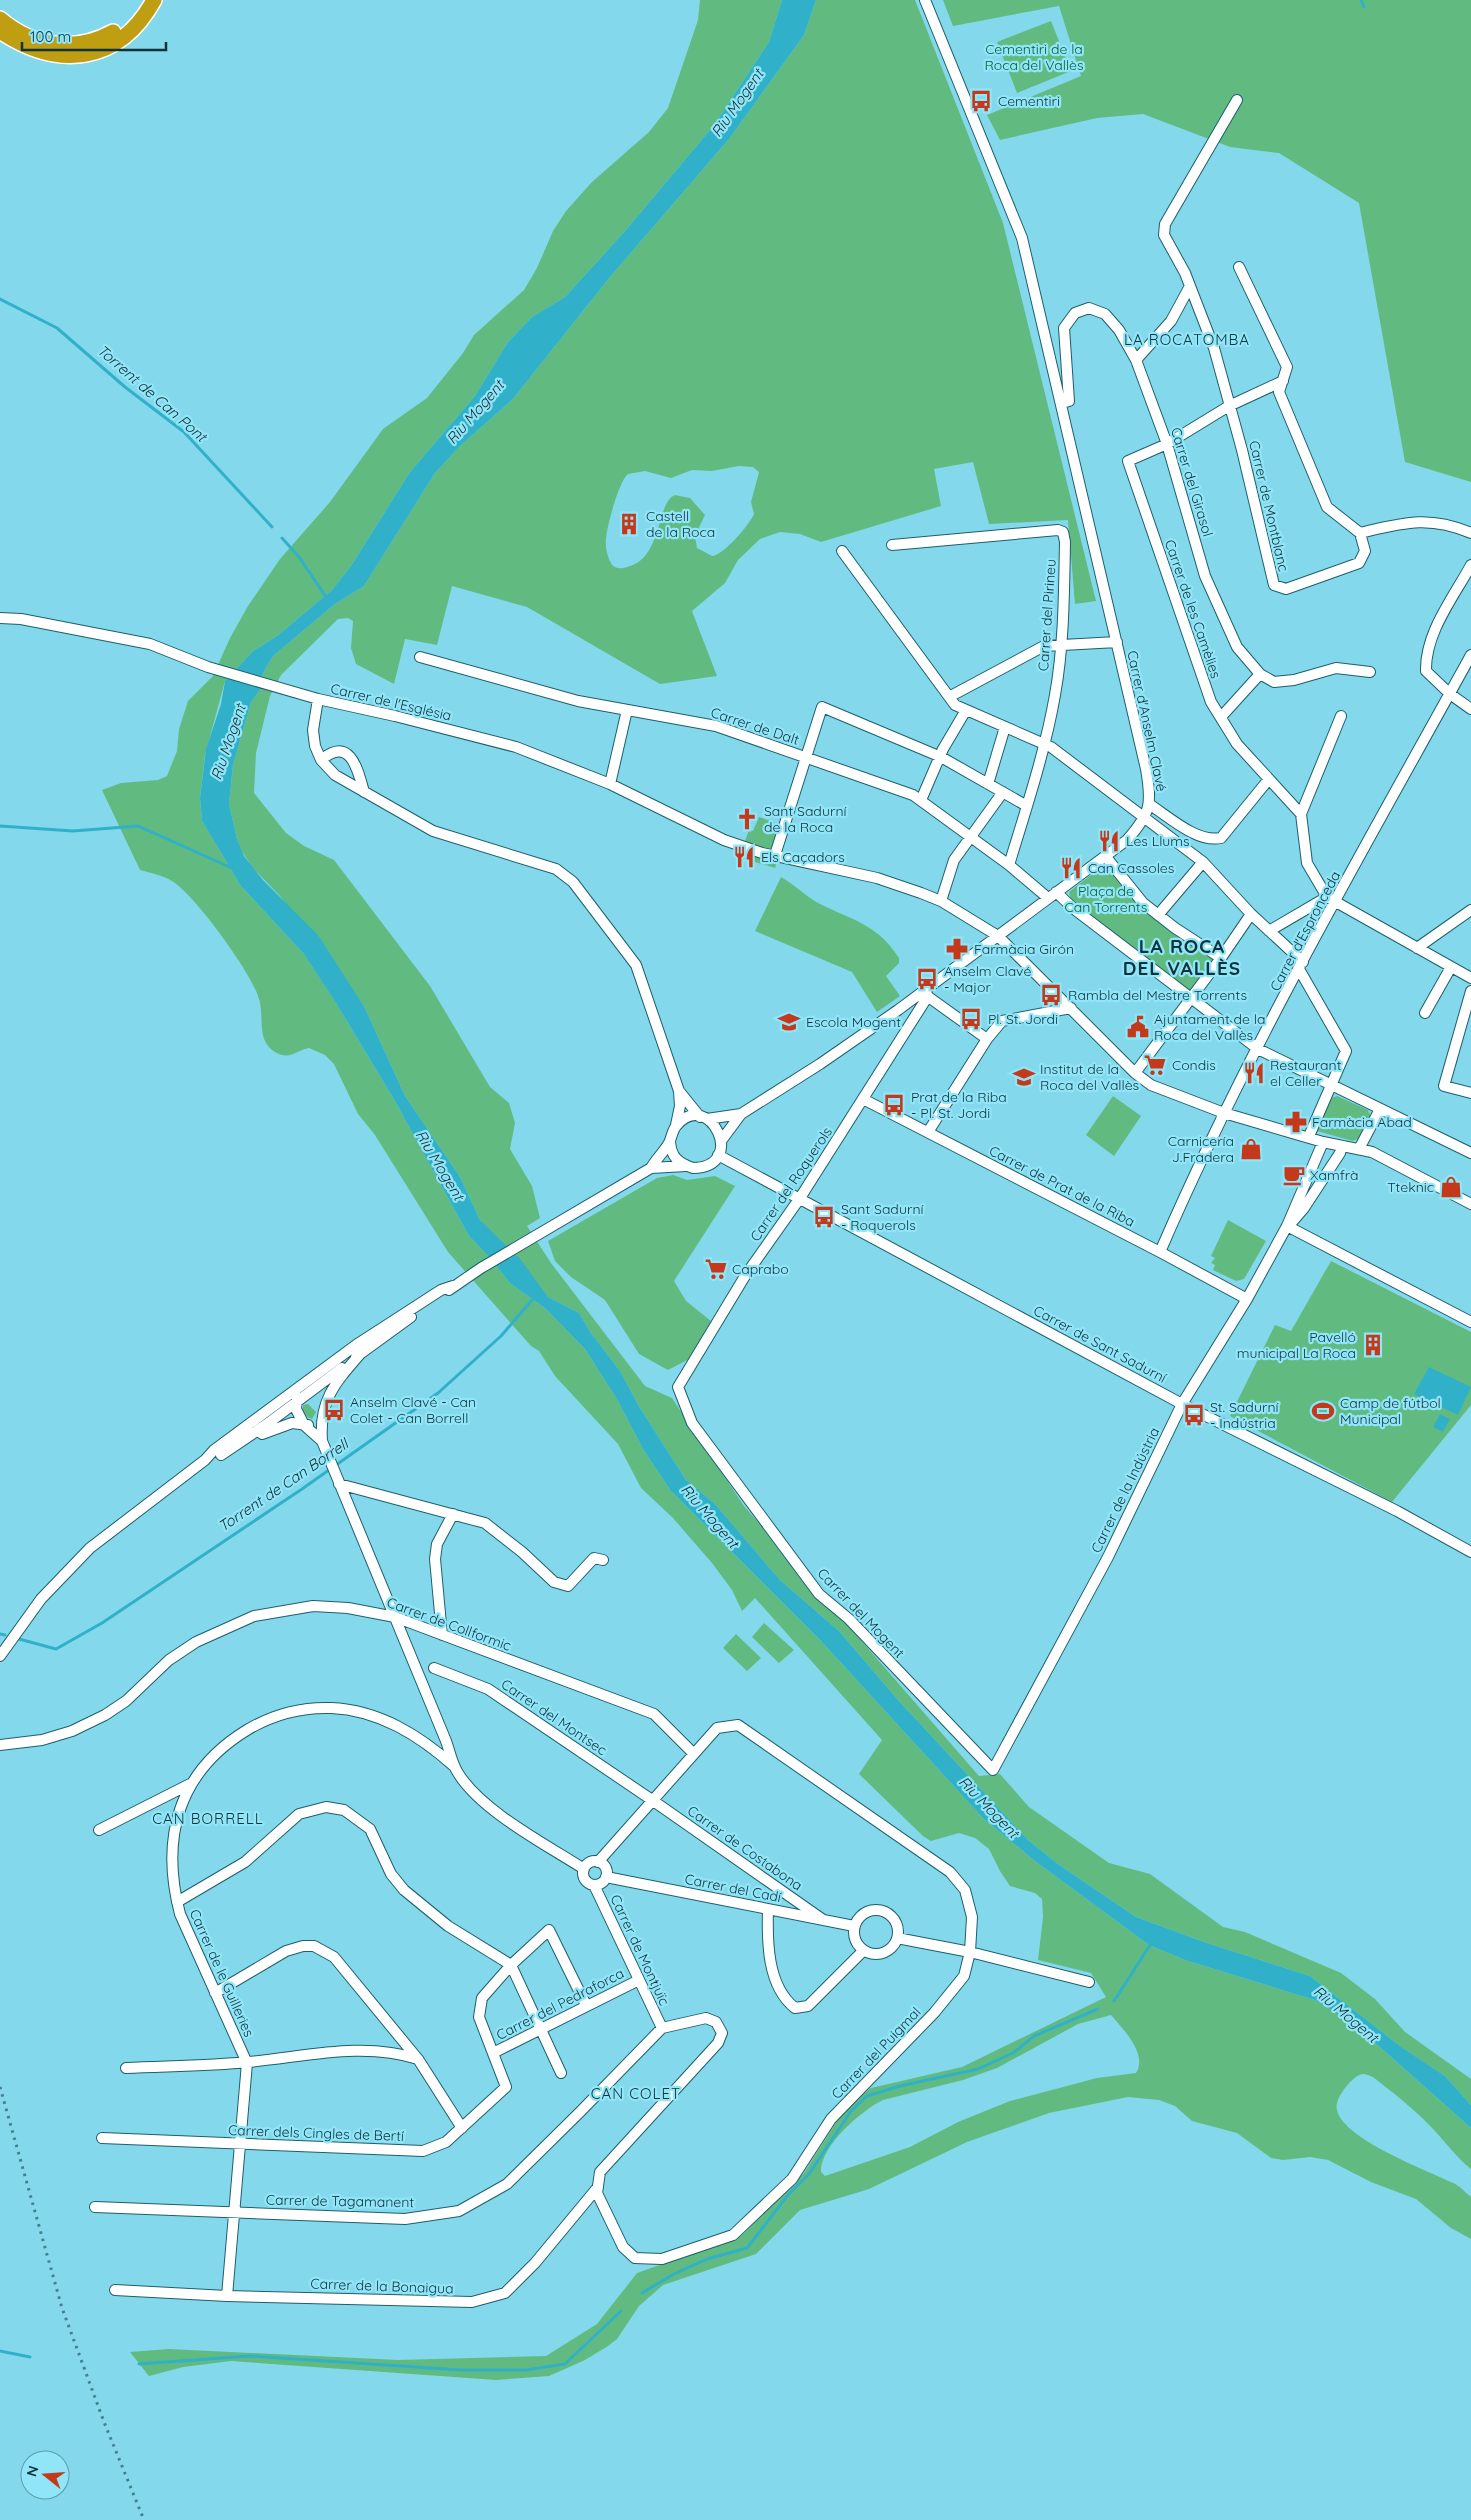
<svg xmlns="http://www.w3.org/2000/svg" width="1471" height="2520" font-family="Quicksand,sans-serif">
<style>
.green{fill:#61bb81;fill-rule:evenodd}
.water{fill:#30b1c9}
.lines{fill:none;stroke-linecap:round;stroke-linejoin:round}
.stream{stroke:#30b1c9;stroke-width:3}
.minor-casing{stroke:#1c5f6d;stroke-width:12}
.highway-casing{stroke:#fff;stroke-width:18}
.minor{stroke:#fff;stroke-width:10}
.highway{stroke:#bf9e11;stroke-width:15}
.rail{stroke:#457f8d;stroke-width:3;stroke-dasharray:2.5 5;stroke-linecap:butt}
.labels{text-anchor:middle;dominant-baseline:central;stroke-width:4.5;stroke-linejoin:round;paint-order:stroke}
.park-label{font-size:14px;fill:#095d32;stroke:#91e5f8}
.poi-label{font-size:14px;fill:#0f333b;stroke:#91e5f8;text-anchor:start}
.street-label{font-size:14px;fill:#0f333b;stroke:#91e5f8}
.water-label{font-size:15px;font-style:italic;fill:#132d33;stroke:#91e5f8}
.neighbourhood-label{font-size:15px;letter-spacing:1px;fill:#0f333b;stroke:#91e5f8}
.district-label{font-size:19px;font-weight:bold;letter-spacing:1px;fill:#0f333b;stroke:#91e5f8}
</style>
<rect width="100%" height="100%" fill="#84d8eb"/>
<!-- green -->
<path class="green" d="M700,0h82l-13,42 -54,82 -89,106 -61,67 -33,20 -24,25 -33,54 -65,76 -59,94 -19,24 -55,46 -24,15 -28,30 -20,74 -5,43 2,23 39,65 62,67 33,50 59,98 74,135 22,23 19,24 36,26 39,40 33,52 25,48 28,42 150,150 163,178 51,42 114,84 36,15 130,40 39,24 117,104v41c-14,-11 -24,-25 -36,-38 -15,-16 -31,-30 -48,-43 -7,-5 -14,-13 -23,-14 -9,-1 -23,18 -26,26 -15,33 92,71 115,83 7,3 12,9 18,14v42l-20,-11 -35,-29 -45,-17 -43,-22 -18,-3 -27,3 -12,-2 -34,-25 -45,-12 -17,-15 -16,-6 -31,-3 -79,16 -82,29 -98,47 -69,21 -44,44 -93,31 -24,21 -22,33 -9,7 -23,14 -36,16 -53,4 -265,-19 -48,6 -34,9 -19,-24 39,-3 229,11 148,-4 51,-32 40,-51 104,-37 63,-63 42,-66 25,-19 91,-21 144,-70 -15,-24 -53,-13 5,-43 -1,-18 -7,-6 -25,-7 -10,-15 -11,-22 -14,-11 -16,-5 -28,8 -8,-5 -64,-62 23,-34 -127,-142 -13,13 -10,-21 -20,-27 -39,-45 -32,-30 -23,-44 -63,-68 -16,-25 -8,-5 -83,-94 -73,-117 -17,-21 -24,-50 -9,-9 -16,-7c-12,2 -19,12 -32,5 -23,-12 -11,-37 -19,-57 -8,-25 -64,-102 -86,-115 -9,-6 -22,-8 -32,-11l-38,-80 19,-7 37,-3 9,-4 10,-25 2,-22 9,-28 25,-25 17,-38 18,-32 32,-47 50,-57 53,-73 44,-31 36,-45 11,-18 50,-45 13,-22 16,-37 13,-20 26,-29 57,-50 19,-24 30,-88zM1111,2015c12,14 37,39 25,58l-39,5 -87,23 -52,21 -48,25 -85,29 -4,-4c-1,-26 41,-62 62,-72l80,-20 34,-12 81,-44z
M816,0h99l88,223 93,378 -21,3 -7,-84 -79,4 -16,-62 -39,7 7,37 -120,36 -21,-8 -20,-2 -20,7 -22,21 -13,23 -33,28 25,65 -57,8 -133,-77 -75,-21 -15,59 -32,-6 -11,45 -38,-20 -5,-16 2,-27 -5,-3 -10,1 -57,56 -11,21 -14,57 -2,40 32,40 18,13 30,14 96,126 60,101 19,16 6,20 -5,26 22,37 8,32 -13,8 24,37 94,123 27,12 72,108 235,270 21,-2 29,33 80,56 41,11 73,53 22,5 96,41 34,26 30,33 66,47v26l-26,-29 -45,-30 -90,-70 -103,-33 -71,-26 -78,-53 -30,-24 -130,-140 -59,-69 -59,-51 -65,-76 -29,-24 -46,-72 -20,-37 -29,-38 -12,-20 -31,-16 -68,-77 -20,-43 -55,-81 -40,-88 -85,-112 -27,-28 -12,-18 -4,-11 -8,-35 4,-39 18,-63 9,-12 3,-17 10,-17 62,-52 29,-18 71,-113 26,-28 51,-45 98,-123 119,-138 75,-104zM739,466l14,1 6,5 -8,30 3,12c-4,10 -31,42 -42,42l-15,-8 -2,-12 10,-21 -15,-17 -15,-3c-19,7 -12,64 -48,72 -6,2 -10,2 -15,-2 -5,-9 -7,-18 -6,-27 1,-12 13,-57 22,-64l17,-3 26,7 21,-8 20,1z
M943,0h528v482l-66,-20 -46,-259 -80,-50 -49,-6 -87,-33 -46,4 -97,22 -13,-25 94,-39 -22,-70 -106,20z
M1051,21l20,50 -54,22 -20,-51z
M759,817l30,11 -14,40 -36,-11 10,-27 4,1z
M1109,861l34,42 75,56 -28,36 -119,-93 -2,-10z
M781,877c14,8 27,21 39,27 34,17 57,20 79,54v5l-13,13 14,20 -23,16 -25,-40 -97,-41z
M1113,1096l28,20 -27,40 -28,-21z
M1337,1096l31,14 3,7 -11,21 -7,3 -36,-10 14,-33z
M673,1175l14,5 28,-4 20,10 -61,95 12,20 25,20 -22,38 -21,11 -29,-16 -34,-54 -34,-23 -16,-16 -7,-20 109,-63z
M1228,1220l38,21 -22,38 -8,2 -23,-11 2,-5 -4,-2 4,-5 -4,-2z
M1331,1261l140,71v73l-79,97 -162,-86 45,-91 16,6z
M308,1404l8,8 -4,7 -5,-2 -4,-7v-5z
M764,1623l30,27 -15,13 -27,-26z
M736,1634l25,24 -14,13 -24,-23z"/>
<!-- water -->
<path class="water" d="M782,0h34l-12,35 -75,104 -119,138 -98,123 -51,45 -26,28 -71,113 -29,18 -62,52 -10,17 -3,17 -9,12 -18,63 -4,39 8,35 7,17 19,24 55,55 47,73 40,88 55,81 20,43 41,40 27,37 31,16 12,20 29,38 20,37 46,72 29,24 65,76 59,51 59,69 130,140 30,24 78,53 71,26 103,33 90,70 45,30 26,29v23l-117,-104 -39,-24 -130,-40 -36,-15 -114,-84 -51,-42 -163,-178 -150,-150 -28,-42 -25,-48 -33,-52 -39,-40 -36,-26 -19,-24 -22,-23 -74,-135 -59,-98 -33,-50 -62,-67 -39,-65 -2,-23 6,-49 15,-45 4,-23 28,-30 24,-15 55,-46 19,-24 59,-94 65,-76 33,-54 24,-25 33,-20 61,-67 89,-106 54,-82z
M1429,1367l42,20 -13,28 -44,-21z
M1440,1414l10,5 -7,13 -10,-5z"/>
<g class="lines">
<!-- stream -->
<path class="stream" d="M1361,0l3,7
M0,299l57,29 68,59 59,45 88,95
M282,538l17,19 27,40
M0,826l73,5 65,-5 94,42
M0,1634l5,1
M19,1639l37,10 46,-26 200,-134 136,-96 63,-57 32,-37
M1114,2001l38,-59
M642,2293l32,-19 33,-15 40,-11 41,-53 21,-21 42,-63 16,-15 33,-10 78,-17 35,-16 21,-17 64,-27
M0,2351l30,6
M139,2364l110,-8 212,14h65l39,-6 56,-53"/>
<!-- minor casing -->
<g class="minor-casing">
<path id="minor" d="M1237,100l-72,124 -1,11 21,38 29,75 28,102 32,135 12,4 73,-26 6,-12 -5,-18 -33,-26 -48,-115 8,-25 -48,-100
M1136,360l35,-39 19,-35
M1283,381l-54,25 -62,38 -39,17 83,241 26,42 64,70 6,49 20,34 144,81
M1062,403l7,-2 -5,-73 11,-15 14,-5 16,6 14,16 17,30 31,84 38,132 32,71 23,27 14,8 20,-2 42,-12 34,4
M1360,533c43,-10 68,-18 111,0
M892,545l166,-15 5,2 2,10c-1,51 -1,103 -10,153 -10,57 -29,114 -46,170
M842,551l113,154 96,42 152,115 48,52 52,48
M1471,565c-18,33 -46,68 -45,106l24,23 21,15
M0,618l21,1 129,25 58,23 110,32 77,17 121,31 94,37 114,56 38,13 115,25 44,15 20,8 57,35 137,137 16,12 73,28 99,29 49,10 99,52
M420,657l158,44 138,25 197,69 96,70 39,33
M949,697l95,-51 73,-4
M318,699l-5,31 2,16 6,14 14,15 98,56 123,38 17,13 63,83 43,126 1,15 -4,19
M1221,717l39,-43
M321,760c30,-25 37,11 43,32
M610,784l17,-74
M988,784l17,-57
M921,800l22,-51 23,-39
M1149,804c20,13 48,39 72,34l48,-59
M1301,814l40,-98
M775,855l47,-148 119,50 86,49
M1106,857l37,46 32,25 46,30
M1056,892l18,17 184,140 213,104
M941,901l13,-41 49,-68
M1158,915l45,-53
M1269,931l58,-34
M1417,948l54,-38
M1299,969l47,82 -37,85
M1471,991l-27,95 27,7
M923,993l64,46
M928,996l-128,202 -55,78 -67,111 14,36 127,171 30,25 144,151 115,-213 74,-153 65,-105 40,-73 36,-84
M1425,1013l26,-46
M1135,1073l86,-115 30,-44
M679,1091l21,26
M863,1099l297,153 87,47
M707,1119l34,-5 79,-50 78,-54 229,-170c24,-27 25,-36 19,-71l-124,-531 -97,-238
M928,1132l59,-93 15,-18 69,-13
M721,1141l20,-27
M1359,1149l21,-40
M718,1155l464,249 215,107 74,41
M651,1168c5,-9 13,-16 18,-25 3,-6 3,-13 8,-18 32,-37 72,42 16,43 -15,-5 -22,-11 -23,-27
M1292,1222l12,-14 36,-55 2,-7
M1287,1226l184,96
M1160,1252c89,-206 203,-401 311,-597
M449,1290l32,-22 170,-100 35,-2
M361,1353c-26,30 -42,47 -39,88l124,300c4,11 6,23 12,32 23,38 89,72 126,96
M356,1357l55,-40
M297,1397l-1,12 8,16 18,16
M262,1434l30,-11 16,2
M221,1455l46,-31 75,-56
M339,1484l146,39 37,29 32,30 14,4 26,-28 9,2
M442,1635l-7,-76 2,-15 16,-30
M0,1656l41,-57 49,-51 115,-88 9,-10 142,-105 85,-55 12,-4
M434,1668l54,21 164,111 170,119
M0,1745l42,-5 30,-9 33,-16 21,-14 43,-41 27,-18 58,-26 59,-10 35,2 47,9 259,97 39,39
M99,1830l91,-46
M583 1873a12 12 0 1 1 24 0a12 12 0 1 1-24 0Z
M598,1862l119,-134 21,-3 212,147 15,18 7,27 -2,35 -6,24 -30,37 -103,106 -39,60 -59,56 -71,24 -27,-1 -12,-11 -26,-54 3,-21 118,-129 4,-10 -6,-11 -10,-4 -44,10
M606,1877l248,49
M594,1885l68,143
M177,1902l68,-40 54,-48 27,-7 18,3 26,19 21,45 13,16 44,36 63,39 50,108
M768,1909c-1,32 -1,77 27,99l13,-2 55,-55
M854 1932a22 22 0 1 1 44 0a22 22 0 1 1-44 0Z
M897,1938l73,14 119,30
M215,1993l71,-42 17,-5h11l20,11 83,101
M493,2053l146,-73
M126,2068c41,-2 82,-2 122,-6 56,-5 115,-21 170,-3l44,69
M102,2138l321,13 23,-9 60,-55 -27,-70 3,-19 29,-33 38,-35 37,75
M95,2207l310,12 54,-8 48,-27 73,-72 82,-84
M115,2290l112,6 245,6 33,-9 30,-30 63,-76
M227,2296l20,-233 -67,-149c-20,-76 -2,-142 67,-184 25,-15 54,-23 84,-22 48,2 88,27 124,59"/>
</g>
<!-- highway casing -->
<g class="highway-casing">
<path id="highway" d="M0,19c33,28 75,34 113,13
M0,31c58,39 119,33 154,-31"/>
</g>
<!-- minor -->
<use href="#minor" class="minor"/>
<!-- highway -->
<use href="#highway" class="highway"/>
<!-- rail -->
<path class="rail" d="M0,2087l62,221 42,114 40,98"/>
</g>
<!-- icons -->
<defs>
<g id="bus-bare" transform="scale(1.725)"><path d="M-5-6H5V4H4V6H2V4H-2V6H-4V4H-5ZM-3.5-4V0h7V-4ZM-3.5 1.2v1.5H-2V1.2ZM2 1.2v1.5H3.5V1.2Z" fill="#c3391a" stroke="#91e5f8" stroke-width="2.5" paint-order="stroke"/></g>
<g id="building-bare" transform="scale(1.725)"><path d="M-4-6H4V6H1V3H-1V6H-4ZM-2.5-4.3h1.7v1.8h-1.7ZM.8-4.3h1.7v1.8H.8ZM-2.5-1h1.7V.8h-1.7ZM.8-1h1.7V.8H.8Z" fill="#c3391a" stroke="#91e5f8" stroke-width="2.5" paint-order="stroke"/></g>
<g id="church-bare" transform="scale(1.725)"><path d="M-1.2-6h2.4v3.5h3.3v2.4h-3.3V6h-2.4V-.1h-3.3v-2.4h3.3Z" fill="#c3391a" stroke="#91e5f8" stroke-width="2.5" paint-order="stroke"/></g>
<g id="restaurant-bare" transform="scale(1.725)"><path d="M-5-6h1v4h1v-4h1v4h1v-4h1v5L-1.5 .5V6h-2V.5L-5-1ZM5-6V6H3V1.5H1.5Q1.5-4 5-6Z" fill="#c3391a" stroke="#91e5f8" stroke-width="2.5" paint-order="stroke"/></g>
<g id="pharmacy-bare" transform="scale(1.725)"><path d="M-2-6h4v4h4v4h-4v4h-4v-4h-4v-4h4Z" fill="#c3391a" stroke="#91e5f8" stroke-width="2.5" paint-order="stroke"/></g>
<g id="school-bare" transform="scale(1.725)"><path d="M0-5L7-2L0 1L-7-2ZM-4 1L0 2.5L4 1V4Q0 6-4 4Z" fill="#c3391a" stroke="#91e5f8" stroke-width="2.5" paint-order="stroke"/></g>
<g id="civic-bare" transform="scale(1.725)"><path d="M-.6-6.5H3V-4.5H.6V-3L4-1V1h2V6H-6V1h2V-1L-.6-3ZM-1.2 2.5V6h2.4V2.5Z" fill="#c3391a" stroke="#91e5f8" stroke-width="2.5" paint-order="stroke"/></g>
<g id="supermarket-bare" transform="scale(1.725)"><path d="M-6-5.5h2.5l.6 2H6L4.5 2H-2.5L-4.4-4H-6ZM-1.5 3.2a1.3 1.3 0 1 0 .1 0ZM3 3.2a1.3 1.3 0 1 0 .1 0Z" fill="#c3391a" stroke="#91e5f8" stroke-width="2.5" paint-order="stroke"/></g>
<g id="shop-bare" transform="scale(1.725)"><path d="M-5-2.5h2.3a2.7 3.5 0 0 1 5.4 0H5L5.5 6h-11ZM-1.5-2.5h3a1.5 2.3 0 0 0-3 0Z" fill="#c3391a" stroke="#91e5f8" stroke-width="2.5" paint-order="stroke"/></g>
<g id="cafe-bare" transform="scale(1.725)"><path d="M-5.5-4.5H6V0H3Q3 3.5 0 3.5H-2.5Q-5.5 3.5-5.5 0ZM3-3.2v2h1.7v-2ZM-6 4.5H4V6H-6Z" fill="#c3391a" stroke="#91e5f8" stroke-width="2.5" paint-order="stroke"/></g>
<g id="stadium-bare" transform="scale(1.725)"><path d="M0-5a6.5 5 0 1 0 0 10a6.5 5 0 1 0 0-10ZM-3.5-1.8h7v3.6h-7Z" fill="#c3391a" stroke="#91e5f8" stroke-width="2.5" paint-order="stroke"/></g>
</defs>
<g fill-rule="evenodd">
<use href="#bus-bare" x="981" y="101"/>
<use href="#building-bare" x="629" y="524"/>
<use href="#church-bare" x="747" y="819"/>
<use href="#restaurant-bare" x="1109" y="841"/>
<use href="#restaurant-bare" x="744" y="857"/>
<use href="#restaurant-bare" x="1071" y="868"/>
<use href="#pharmacy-bare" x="957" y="949"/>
<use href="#bus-bare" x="927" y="979"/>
<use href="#bus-bare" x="1051" y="995"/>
<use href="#bus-bare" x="971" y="1019"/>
<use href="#school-bare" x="789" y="1022"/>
<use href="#civic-bare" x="1138" y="1027"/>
<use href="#supermarket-bare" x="1155" y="1065"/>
<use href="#restaurant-bare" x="1254" y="1073"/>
<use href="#school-bare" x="1024" y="1077"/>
<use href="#bus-bare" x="894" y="1105"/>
<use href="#pharmacy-bare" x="1296" y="1122"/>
<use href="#shop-bare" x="1251" y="1149"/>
<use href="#cafe-bare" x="1294" y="1175"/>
<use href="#shop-bare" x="1451" y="1187"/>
<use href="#bus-bare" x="824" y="1217"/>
<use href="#supermarket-bare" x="716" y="1269"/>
<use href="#building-bare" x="1373" y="1345"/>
<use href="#bus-bare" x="334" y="1410"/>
<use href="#stadium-bare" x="1323" y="1411"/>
<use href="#bus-bare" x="1194" y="1415"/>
</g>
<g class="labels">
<!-- park labels -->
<g class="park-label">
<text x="1034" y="49">Cementiri de la<tspan x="1034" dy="16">Roca del Vallès</tspan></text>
<text x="1106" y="891">Plaça de<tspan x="1106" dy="16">Can Torrents</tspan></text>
</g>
<!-- poi labels -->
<g class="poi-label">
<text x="998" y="101">Cementiri</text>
<text x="646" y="516">Castell<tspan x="646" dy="16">de la Roca</tspan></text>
<text x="764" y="811">Sant Sadurní<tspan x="764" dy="16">de la Roca</tspan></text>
<text x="1126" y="841">Les Llums</text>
<text x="761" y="857">Els Caçadors</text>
<text x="1088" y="868">Can Cassoles</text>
<text x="974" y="949">Farmàcia Girón</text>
<text x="944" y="971">Anselm Clavé<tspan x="944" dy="16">- Major</tspan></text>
<text x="1068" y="995">Rambla del Mestre Torrents</text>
<text x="988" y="1019">Pl. St. Jordi</text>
<text x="1154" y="1019">Ajuntament de la<tspan x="1154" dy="16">Roca del Vallès</tspan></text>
<text x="806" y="1022">Escola Mogent</text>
<text x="1172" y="1065">Condis</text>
<text x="1270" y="1065">Restaurant<tspan x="1270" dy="16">el Celler</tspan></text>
<text x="1040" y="1069">Institut de la<tspan x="1040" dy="16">Roca del Vallès</tspan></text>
<text x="911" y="1097">Prat de la Riba<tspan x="911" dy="16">- Pl. St. Jordi</tspan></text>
<text x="1312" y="1122">Farmàcia Abad</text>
<text x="1234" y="1141" text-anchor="end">Carnicería<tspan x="1234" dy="16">J.Fradera</tspan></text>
<text x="1310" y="1175">Xamfrà</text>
<text x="1434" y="1187" text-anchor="end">Tteknic</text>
<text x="841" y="1209">Sant Sadurní<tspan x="841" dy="16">- Roquerols</tspan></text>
<text x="732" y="1269">Caprabo</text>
<text x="1356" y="1337" text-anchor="end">Pavelló<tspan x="1356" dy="16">municipal La Roca</tspan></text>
<text x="350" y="1402">Anselm Clavé - Can<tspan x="350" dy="16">Colet - Can Borrell</tspan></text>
<text x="1340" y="1403">Camp de fútbol<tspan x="1340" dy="16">Municipal</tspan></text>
<text x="1210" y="1407">St. Sadurní<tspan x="1210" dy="16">- Indústria</tspan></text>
</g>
<!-- street labels -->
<g class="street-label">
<text transform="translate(1192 482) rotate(73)">Carrer del Girasol</text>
<text transform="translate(1269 506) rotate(77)">Carrer de Montblanc</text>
<text transform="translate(1193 609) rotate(71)">Carrer de les Camèlies</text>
<text transform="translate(1047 615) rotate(-86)">Carrer del Pirineu</text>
<text transform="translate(391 702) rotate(13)">Carrer de l'Església</text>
<text transform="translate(1147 721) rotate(78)">Carrer d'Anselm Clavé</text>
<text transform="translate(755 726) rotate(18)">Carrer de Dalt</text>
<text transform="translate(1305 931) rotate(-62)">Carrer d'Espronceda</text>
<text transform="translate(791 1184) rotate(-56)">Carrer del Roquerols</text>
<text transform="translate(1062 1186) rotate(27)">Carrer de Prat de la Riba</text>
<text transform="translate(1100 1344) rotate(28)">Carrer de Sant Sadurní</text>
<text transform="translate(1125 1490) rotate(-64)">Carrer de la Indústria</text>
<text transform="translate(861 1613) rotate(46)">Carrer del Mogent</text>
<text transform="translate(449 1624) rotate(20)">Carrer de Collformic</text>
<text transform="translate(554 1717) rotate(34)">Carrer del Montsec</text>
<text transform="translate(745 1848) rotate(35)">Carrer de Costabona</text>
<text transform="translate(733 1888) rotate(11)">Carrer del Cadí</text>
<text transform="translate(640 1950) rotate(65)">Carrer de Montjuïc</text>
<text transform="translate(222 1973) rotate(66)">Carrer de le Guilleries</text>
<text transform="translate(560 2004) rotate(-27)">Carrer del Pedraforca</text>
<text transform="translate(876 2053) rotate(-46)">Carrer del Puigmal</text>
<text transform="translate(316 2133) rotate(2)">Carrer dels Cingles de Bertí</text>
<text transform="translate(340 2201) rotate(1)">Carrer de Tagamanent</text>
<text transform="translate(382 2286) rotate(2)">Carrer de la Bonaigua</text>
</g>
<!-- water labels -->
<g class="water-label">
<text transform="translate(737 103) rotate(-55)">Riu Mogent</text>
<text transform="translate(152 393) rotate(41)">Torrent de Can Pont</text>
<text transform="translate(475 412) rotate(-49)">Riu Mogent</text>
<text transform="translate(228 742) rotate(-71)">Riu Mogent</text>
<text transform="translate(440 1165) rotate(59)">Riu Mogent</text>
<text transform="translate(283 1485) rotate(-34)">Torrent de Can Borrell</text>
<text transform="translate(710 1516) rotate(49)">Riu Mogent</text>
<text transform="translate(989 1807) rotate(46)">Riu Mogent</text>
<text transform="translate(1346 2014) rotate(40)">Riu Mogent</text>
</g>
<!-- neighbourhood labels -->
<g class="neighbourhood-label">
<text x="1187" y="339">LA ROCATOMBA</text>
<text x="208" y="1818">CAN BORRELL</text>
<text x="636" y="2093">CAN COLET</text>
</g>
<!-- district labels -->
<g class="district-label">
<text x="1182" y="946">LA ROCA<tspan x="1182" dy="22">DEL VALLÈS</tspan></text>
</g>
</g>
<!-- north arrow -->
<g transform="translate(45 2475) rotate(287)"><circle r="24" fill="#91e5f8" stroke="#5d9eac"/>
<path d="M0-4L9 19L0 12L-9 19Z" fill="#c3391a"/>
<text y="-8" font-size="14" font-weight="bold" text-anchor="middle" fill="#0f333b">N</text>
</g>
<!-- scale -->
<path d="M22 42v8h144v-8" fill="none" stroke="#0f333b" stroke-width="2.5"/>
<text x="30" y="42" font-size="15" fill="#0f333b" stroke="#91e5f8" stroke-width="4" paint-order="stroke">100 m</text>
</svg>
